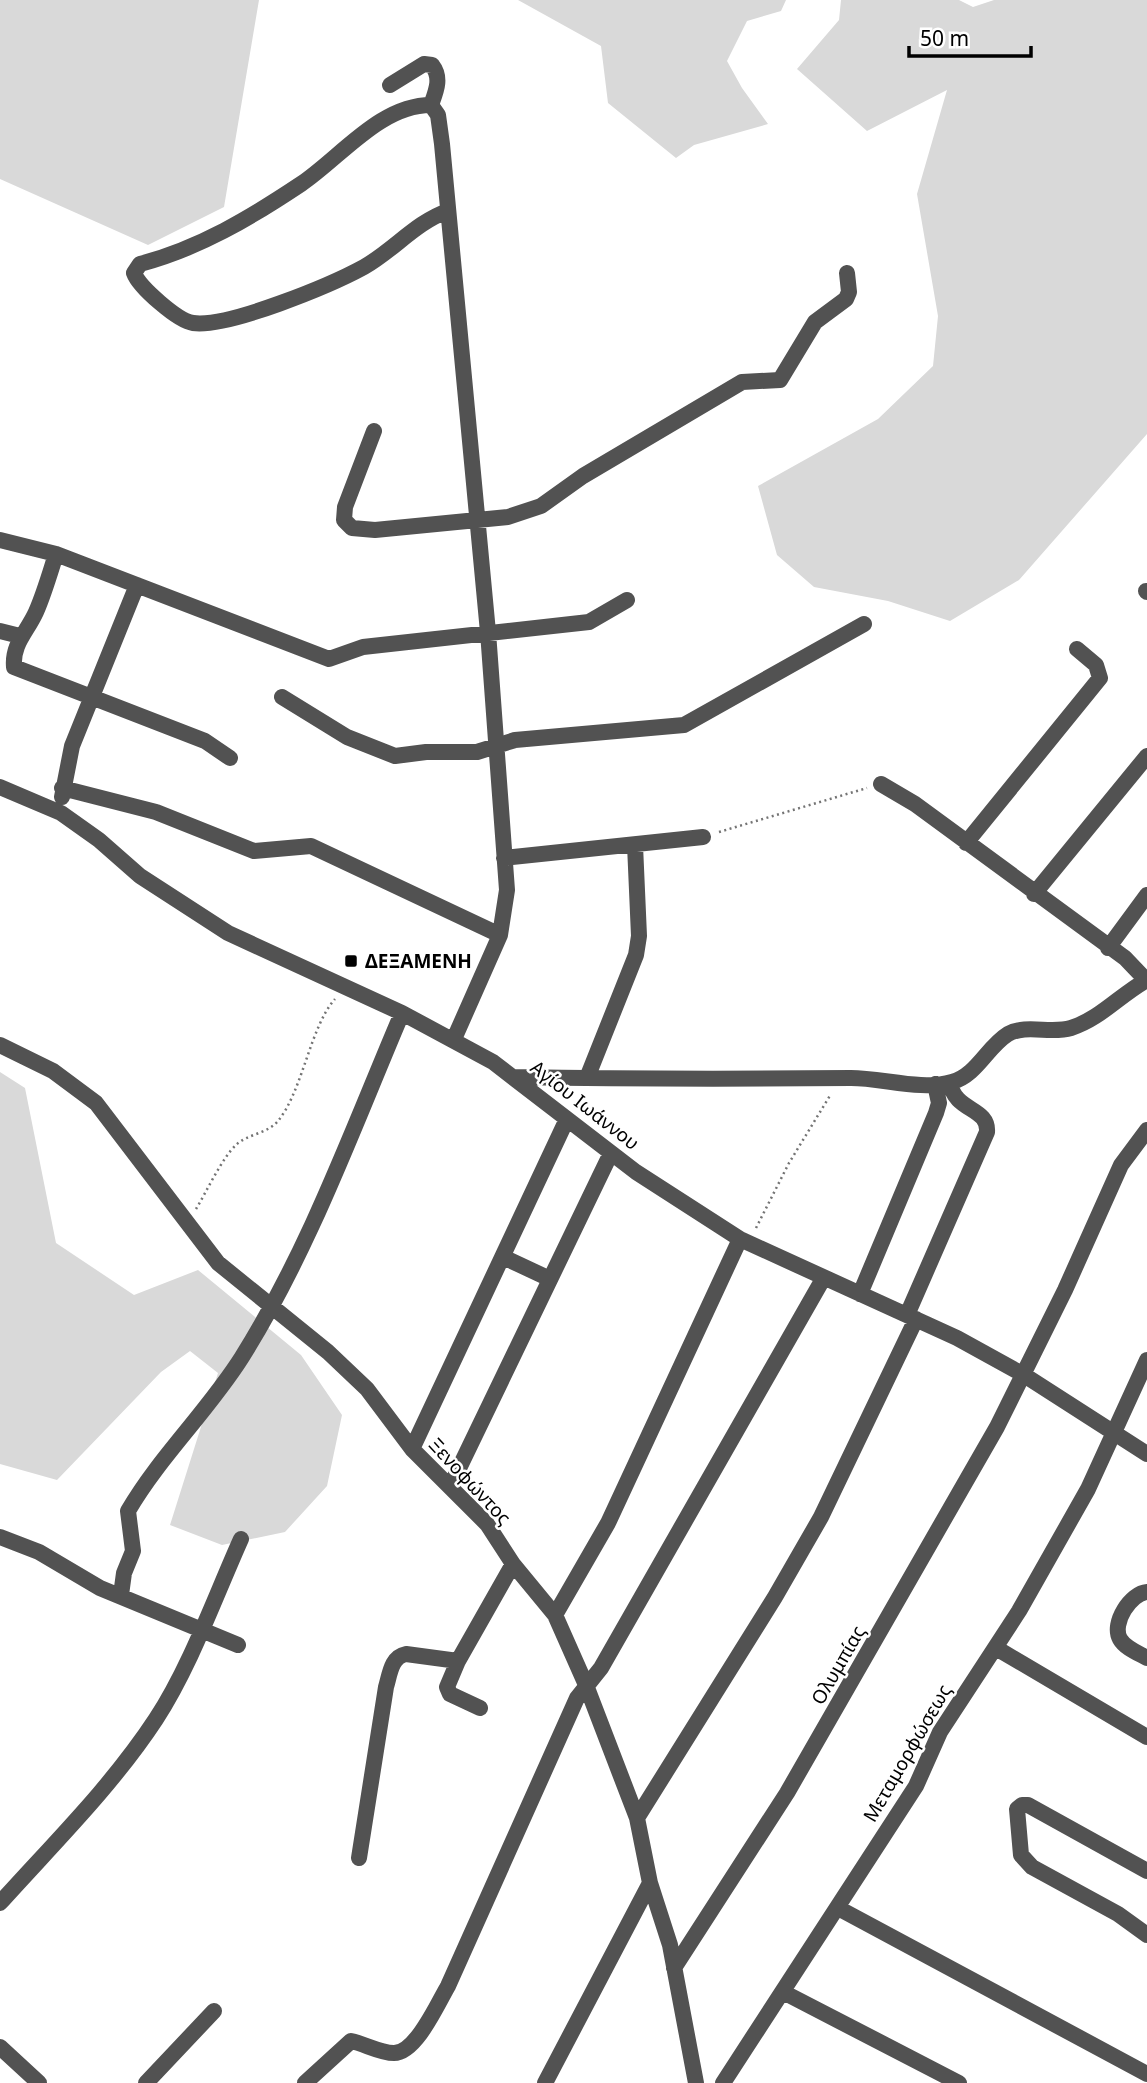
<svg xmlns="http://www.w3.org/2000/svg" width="1147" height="2083" font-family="'Noto Sans',sans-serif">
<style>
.green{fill:#d9d9d9}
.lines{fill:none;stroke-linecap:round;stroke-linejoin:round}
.path{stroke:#747474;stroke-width:2.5;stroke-dasharray:2 3.5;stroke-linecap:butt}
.minor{stroke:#525252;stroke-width:16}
.poi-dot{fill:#000;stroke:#fff;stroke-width:2.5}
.labels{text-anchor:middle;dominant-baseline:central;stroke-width:5;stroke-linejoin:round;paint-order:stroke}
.poi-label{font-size:19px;font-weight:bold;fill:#000;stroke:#fff;text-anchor:start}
.street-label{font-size:19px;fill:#000;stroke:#fff}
</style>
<rect width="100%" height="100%" fill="#fff"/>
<!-- green -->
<path class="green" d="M0,0h259l-35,207 -76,38 -148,-66z
M518,0h268l-5,11 -34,10 -20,40 15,27 26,36 -74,21 -18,13 -68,-55 -7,-57z
M841,0h118l14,7 21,-7h153v434l-128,146 -69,41 -62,-20 -74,-14 -37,-32 -19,-69 120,-67 55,-53 5,-50 -21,-122 30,-104 -80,41 -70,-62 42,-49z
M0,1072l25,16 31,155 78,52 64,-25 103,85 41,60 -15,71 -42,46 -63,13 -52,-20 48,-152 -28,-22 -29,21 -104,108 -57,-16z"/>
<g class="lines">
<!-- path -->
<path class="path" d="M719,832l148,-44
M196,1209c11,-18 26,-51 40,-64 11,-11 31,-11 42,-24 25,-31 32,-94 57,-122
M756,1228l33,-65 42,-69"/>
<!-- minor -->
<path class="minor" d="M390,85l34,-21 8,1c10,13 4,26 -1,40 -51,0 -90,52 -130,79 -51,34 -101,64 -161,80l-6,9c5,14 44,48 59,50 35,5 138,-38 171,-56 30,-17 52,-45 84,-56
M431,105l7,10 4,29 46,488 19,258 -7,45 -46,104
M374,431l-29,76 -1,13 8,8 23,2 133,-13 33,-11 42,-30 159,-94 38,-2 35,-58 31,-23 3,-7 -2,-19
M0,540l56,14 273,105 34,-12 226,-25 38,-22
M56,554c-6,19 -12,40 -20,58 -9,20 -24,32 -22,55l191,74 25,17
M1146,591l1,1
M0,631l20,5
M282,697l65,40 48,19 31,-4h51l38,-12 169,-15 180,-101
M881,784l34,20 210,154 21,22
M0,787l61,26 38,27 41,36 88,57 174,80 91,49 143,110 104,67 217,99 67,37 123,79
M62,788l94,24 98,39 57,-5 189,89
M62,797l10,-51 65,-161
M966,843l134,-165 -4,-13 -19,-16
M504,858l199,-21
M1034,894l113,-138
M1108,948l39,-53
M0,1045l53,26 43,32 122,160 110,89 39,37 45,60 75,75 26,40 42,51 31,70 51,133 13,65 20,62 26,138
M515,1077c112,2 224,2 336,1 32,0 70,13 101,4 25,-7 35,-35 56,-48 18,-10 43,0 63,-6 29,-9 50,-34 76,-48
M587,1078l49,-123 3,-19 -4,-91
M503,1257l47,22
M860,1294l76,-181 3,-10 -4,-19
M907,1315l80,-183c2,-25 -32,-20 -37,-49
M412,1449l155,-330
M450,1487l161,-334
M0,1537l39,15 61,36 138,57
M1147,1592c-16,1 -36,31 -27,47 5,9 18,14 27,19
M121,1595l3,-22 9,-22 -5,-40c32,-55 80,-100 114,-154 67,-107 111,-229 160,-344
M555,1615l53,-92 132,-284
M996,1648l151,89
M480,1708l-30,-14 -3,-7 11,-26 55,-97
M637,1818l138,-221 46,-80 95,-198
M359,1858l27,-171c4,-13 5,-30 20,-33l52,7
M1147,1871l-119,-66h-6l-5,4 4,46 11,12 86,47 29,21
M0,1903c54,-60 112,-117 156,-184 34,-52 59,-122 85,-180
M838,1908l309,166
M674,1968l113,-175 210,-366 68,-137 56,-125 26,-35
M783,1992l176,91
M0,2047l39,36
M146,2083l68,-72
M305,2083l46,-42c14,3 29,12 43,12 22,0 44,-50 54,-67l129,-288 24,-30 222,-389
M545,2083l105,-200
M723,2083l193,-297 24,-54 79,-121 69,-122 59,-129"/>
</g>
<!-- markers -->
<rect class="poi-dot" x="344" y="954" width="14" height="14" rx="3.5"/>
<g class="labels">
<!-- poi labels -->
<g class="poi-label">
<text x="365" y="961">ΔΕΞΑΜΕΝΗ</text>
</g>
<!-- street labels -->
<g class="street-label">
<text transform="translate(585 1105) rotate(38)">Αγίου Ιωάννου</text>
<text transform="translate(470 1481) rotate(47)">Ξενοφώντος</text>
<text transform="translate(838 1665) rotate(-60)">Ολυμπίας</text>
<text transform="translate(907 1753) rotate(-60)">Μεταμορφώσεως</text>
</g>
</g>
<!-- scale -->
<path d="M909 46v10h122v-10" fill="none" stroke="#000000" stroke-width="3.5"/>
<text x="920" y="46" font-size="21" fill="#000000" stroke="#ffffff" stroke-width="5" paint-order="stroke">50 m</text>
</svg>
